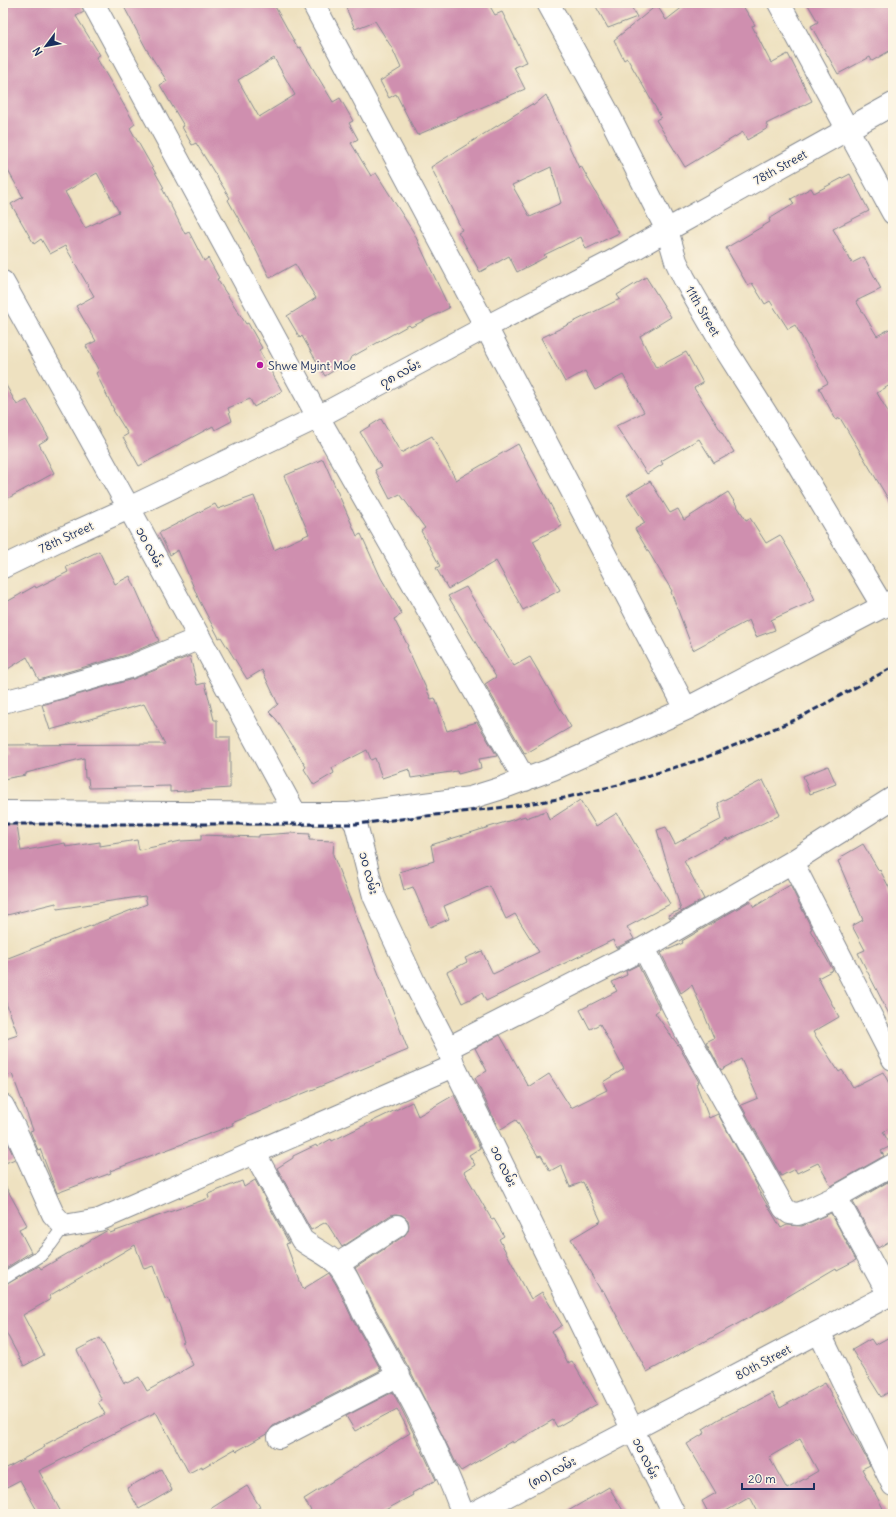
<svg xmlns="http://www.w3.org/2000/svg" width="896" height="1517" font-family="Delius,'Noto Sans Myanmar',sans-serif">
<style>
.building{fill:#cf8faf;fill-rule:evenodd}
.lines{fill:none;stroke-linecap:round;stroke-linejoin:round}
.service-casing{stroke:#84888f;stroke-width:14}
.minor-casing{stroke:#84888f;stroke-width:24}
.service{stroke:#fff;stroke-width:12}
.minor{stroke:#fff;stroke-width:22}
.rail{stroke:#1b2f5e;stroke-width:3;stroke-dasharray:6 3;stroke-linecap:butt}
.poi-dot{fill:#b5179e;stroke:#fcf5e5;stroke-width:1.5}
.labels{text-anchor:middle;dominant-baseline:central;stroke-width:3.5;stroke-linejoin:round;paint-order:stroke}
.street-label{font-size:12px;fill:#1b2f5e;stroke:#fcf5e5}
.poi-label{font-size:12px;fill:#1b2f5e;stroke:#fcf5e5;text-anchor:start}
</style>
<rect width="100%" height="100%" fill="#fcf5e5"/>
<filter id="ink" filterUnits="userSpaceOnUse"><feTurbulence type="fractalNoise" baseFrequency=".025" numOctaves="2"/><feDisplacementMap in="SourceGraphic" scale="8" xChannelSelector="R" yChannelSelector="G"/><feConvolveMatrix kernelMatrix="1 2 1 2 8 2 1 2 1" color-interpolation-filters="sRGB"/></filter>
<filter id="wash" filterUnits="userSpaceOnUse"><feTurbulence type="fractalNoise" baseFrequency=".012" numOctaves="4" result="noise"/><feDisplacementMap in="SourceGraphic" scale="16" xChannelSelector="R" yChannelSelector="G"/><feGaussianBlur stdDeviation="0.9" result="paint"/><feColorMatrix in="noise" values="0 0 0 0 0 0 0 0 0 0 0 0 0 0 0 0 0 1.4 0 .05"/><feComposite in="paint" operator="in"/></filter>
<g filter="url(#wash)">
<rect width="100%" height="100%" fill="#eee1c0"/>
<g id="blocks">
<!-- building -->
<path class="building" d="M3,3h78l3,9 -8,4 24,39 -4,2 39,67 -5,4 34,60h-2l23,46 4,-2 15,29 4,-3 11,20 -2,1 29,45 2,-1 14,25 -3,2 23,41 -28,16 -4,-8 -22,9 4,13 -17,9 -2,-4 -74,40 -16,-29 5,-3 -15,-24h1l-18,-37 3,-2 -13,-25 10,-5 -20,-35 18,-10 -29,-50 -15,8 -9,-15 -7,5 -23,-40 12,-7 -20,-35zM97,173l22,39 -34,16 -20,-36z
M122,3h151l25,45 2,-1 33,55 7,-4 13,23 -4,2 9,16 -7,4 20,33 5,-3 38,60 35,75 -38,19 -2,-2 -59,33 1,2 -26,16 -23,-40 -2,2 -13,-22 29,-18 -21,-34 -25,14 -15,-30 -27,-48 2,-2 -34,-55 -4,2 -10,-18 2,-1 -24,-41 7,-4 -20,-31zM274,58l21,37 -36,22 -21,-37z
M358,3h130l7,12 7,-3 25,50 -13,5 11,22 -108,46 -21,-41 -7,4 -9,-17 21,-13 -9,-20 -17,-27 -20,8 -9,-21z
M594,3h35l8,14 -29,11z
M688,3h53l14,22 -3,1 19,37 17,-9 24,47 -46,23 2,4 -21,12 -4,-8 -58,35 -29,-47 5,-3 -34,-59 -3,2 -10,-20 43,-35 9,15z
M807,3h86v46l-21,12 -2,-4 -32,17 -27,-48 7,-4z
M546,95l33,73 2,-2 38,67 -33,16 -5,-12 -37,18 2,2 -29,15 -8,-16 -29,16 -22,-40 4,-2 -31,-63 101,-63 1,2zM551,167l10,36 -31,14 -18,-32z
M850,174l19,37 -36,18 19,34 12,-6 17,32 -25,12 21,35 16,-9v56l-16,10 16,27v87l-53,-89 -4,2 -17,-32 9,-5 -33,-58 -7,4 -18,-28 -5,3 -13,-21 -4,3 -22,-38 44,-26 -1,-3 25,-15 -3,-5 20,-11 3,5z
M646,277l25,40 -31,19 16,32 30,-16 17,31 -9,5 40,64 -20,11 -15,-24 -38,22 2,3 -16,10 -31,-48 28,-14 -21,-37 -28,15 -10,-19 -20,11 -24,-44 79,-39 -3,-4z
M3,380l14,25 10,-5 22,38 -10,6 15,29 -51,28z
M381,419l20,34 31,-17 24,44 62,-36 44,82 -29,15 27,49 -37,20 -27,-49 -48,28 -12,-21 4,-2 -19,-35 4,-3 -25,-34 -10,5 -15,-29 6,-3 -21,-35z
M323,459l34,77 4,-2 20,44 21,36 -8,5 14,27 -1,1 24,52 4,-1 12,33 30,-9 20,34 -18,3 2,9 -23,6 -1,-3 -46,7 -2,-9 -27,9 -7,-20 -4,2 -4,-10 -35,18 2,5 -20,12 -10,-16 2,-2 -30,-48 -7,-7 9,-8 -16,-34 -15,9 -26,-42 -2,1 -20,-38 -21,-50 -8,5 -11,-22 56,-29 3,5 36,-13 20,54 35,-16 -25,-58z
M650,481l20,32 8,-4 6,11 44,-28 18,28 4,-2 16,25 14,-8 25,42 10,23 -44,20 4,10 -19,7 -7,-17 -56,30 -22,-58 1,-1 -37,-62 10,-6 -18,-28z
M99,551l16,33 15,-8 29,65 -33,14 -87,25 -12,-23 -24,15v-68l32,-18 1,2 32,-16 -2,-5z
M466,587l48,79 16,-9 41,70 -46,27 -40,-70 11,-7 -48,-81z
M190,656l7,29 8,-2 9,37h3v17h13v51l-60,4v-6l-81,2 -1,-10h-3l-1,-20 -58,15v2l-23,4v-24l5,-1 -2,-9 159,-1 -21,-40 -94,26 -8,-25 91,-26z
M828,766l8,18 -26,10 -7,-18z
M763,780l17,35 -52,25 -1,-2 -43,23 20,38 -34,19 -2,-3 13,-5 -24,-80 9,-3 9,17 47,-25 -4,-16z
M580,800l16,26 21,-13 53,91 -43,23 7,12 -18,9 -3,-8 -127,61 -4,-8 -20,10 -15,-31 20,-10 -2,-4 17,-7 11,23 46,-22 -24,-38 -9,5 -16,-33 -46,20 5,13 -19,8 -17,-40 -9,3 -5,-18 35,-11 -3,-16 94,-29 1,2 20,-7 3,9z
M3,824l14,1 4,26 44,-8 1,4 34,-5v4l37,-6 2,10 42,-9 20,-1v-5l58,2v-2l32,-2 19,1 -1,6 25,1 -1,14 75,195 -176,73 1,2 -123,46 1,2 -54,20 -17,-44 -2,1 -8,-19 3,-1 -21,-56 -9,3v-37l15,-5 -15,-40v-35l144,-56 -2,-8 -88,13 -1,-6 -53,13z
M863,844l16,27 1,-1 13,25v127l-35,-69 7,-3 -13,-24 11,-6 -25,-59 4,-2 -1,-2z
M790,885l22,44 -2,1 23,40 -15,8 21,39 -26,15 26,40 3,-2 11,17 30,-15 10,19v35l-10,6 8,14 -10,5 3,5 -53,30 -13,-23 -21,10 -2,-4 -14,7 -40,-71 17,-7 -17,-39 -20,11 -15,-28 8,-4 -22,-53 -11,8 -20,-40 22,-10 -1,-2 68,-40 4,6z
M638,965l22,44 -5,4 25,35 19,34 -3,2 13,34 9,-4 40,73 -1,1 24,40 6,-3 15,1 29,-13 25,47 -19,10 -1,-2 -73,43v-1l-59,32v-1l-57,31 -44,-82 -2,1 -30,-52 30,-18 -18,-39 -13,5 -9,-22 -11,6 -9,-16 -3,1 -22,-36 -17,10 -24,-52 12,-7 -12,-23 25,-13 29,52 20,-13 22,34 36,-18 -4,-8 21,-13 -24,-45 -10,5 -10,-19 37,-19 -5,-9 15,-7 -1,-4z
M454,1095l26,53 -11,7 6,10 -11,7 28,48 2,-1 10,17 -5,3 32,60 11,-7 20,33 -10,7 16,31 4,-2 25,43 -40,23 -4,-7 -40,23 -1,-2 -51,30 -3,-4 -48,-97 -36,-64 -19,-38 49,-32 4,-5 1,-6 -1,-5 -6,-5 -6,-1 -5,1 -49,32 -16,-25 -15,8 -34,-62 16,-10v-2l23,-11 1,2 14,-8 1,2 80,-39 6,14z
M6,1140l9,19 -12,5v-22z
M893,1179v60l-15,9 -25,-46z
M255,1180l34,63 -3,1 17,45 26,-16 8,13 15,32 29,52 -108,56 -5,7 -31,18 -2,-2 -33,19v-2l-13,7 -33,-61 -117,59 23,43h-23l-19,-34 -17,9v-19l42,-23 -1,-2 61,-31 -7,-12 4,-2 -25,-50 23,-12 24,45 2,-1 1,1 12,-6 8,14 46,-26 -11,-22 2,-1 -16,-44 -3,1 -12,-33 -9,3 -9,-24 -86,51 2,3 -28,16 21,40 -20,11 -21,-39v-41l36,-20 2,3 67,-39 2,3 99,-35 -1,-4 34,-13 2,6z
M3,1182l24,43 -8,4 12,23 -28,18z
M893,1335v54l-12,8 -29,-47 19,-11 4,6z
M825,1383l45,82 -8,4 24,45h-127l-9,-17 -29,17h-12l-7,-13 14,-8 -29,-49 18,-11 -2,-4 16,-10 25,-12v1l28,-15 8,15zM800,1439l18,32 -31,18 -18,-32z
M393,1392l25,50 18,38 -24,13 1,2 -35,19h-65l-9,-15 106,-66 -13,-24 -42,22 -9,-15z
M161,1469l11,21 -33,19 -12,-21z
M247,1486l13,21 -12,7h-46z
M609,1487l16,27h-62z"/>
</g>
</g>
<g filter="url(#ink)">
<use href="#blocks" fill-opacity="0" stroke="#84888f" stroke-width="1"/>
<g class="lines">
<!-- service casing -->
<g class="service-casing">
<path id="service" d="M3,1279l37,-23 11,-12 13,-18"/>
</g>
<!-- minor casing -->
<g class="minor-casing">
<path id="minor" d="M93,3l225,414 207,363
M313,3l173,324 200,382
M548,3l58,106 61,121 9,31 8,17 38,66 76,120 85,143
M779,3l114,210
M3,282l126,226 166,305
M3,567l66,-32 60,-27 189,-91 168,-90 127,-66 54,-31 226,-126
M3,702l58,-15 69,-20 70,-29
M3,812l346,2 121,-16 29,-9 54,-20 133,-60 207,-108
M349,814l7,10 18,72 41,88 33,64 6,18 220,448
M792,862l101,197
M644,948l42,84 98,176 6,5 8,1 8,-3 30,-14 57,-32
M448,1048l196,-100 148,-86 101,-64
M3,1106l11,21 39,87 11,12 35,-6 355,-154
M254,1152l48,88c11,9 26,14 35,24 11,11 19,34 26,48 37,66 74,131 100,202
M836,1197l53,98
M338,1264l59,-38
M819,1332l74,153
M279,1437l120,-62
M472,1514l421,-221"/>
</g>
<!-- service -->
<use href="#service" class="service"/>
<!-- minor -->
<use href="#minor" class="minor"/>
<!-- rail -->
<path class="rail" d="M3,824h353l159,-18 49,-8 54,-13 84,-26 95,-40 96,-52"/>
</g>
</g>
<!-- markers -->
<circle class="poi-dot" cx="260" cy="365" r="4"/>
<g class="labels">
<!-- street labels -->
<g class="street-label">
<text transform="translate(780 167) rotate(-29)">78th Street</text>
<text transform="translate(703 311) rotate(60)">11th Street</text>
<text transform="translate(400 373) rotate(-28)">၇၈ လမ်း</text>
<text transform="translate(66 537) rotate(-25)">78th Street</text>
<text transform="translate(150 547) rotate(61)">၁၀ လမ်း</text>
<text transform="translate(369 873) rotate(75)">၁၀ လမ်း</text>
<text transform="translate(504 1166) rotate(64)">၁၀ လမ်း</text>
<text transform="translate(763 1362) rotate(-28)">80th Street</text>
<text transform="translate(646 1458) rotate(64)">၁၀ လမ်း</text>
<text transform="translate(552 1472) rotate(-28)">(၈၀) လမ်း</text>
</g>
<!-- poi labels -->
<g class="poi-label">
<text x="268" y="365">Shwe Myint Moe</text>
</g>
</g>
<!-- margin -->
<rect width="896" height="1517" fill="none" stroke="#fcf5e5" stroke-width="16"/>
<!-- north arrow -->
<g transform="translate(46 46) rotate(238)" stroke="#fcf5e5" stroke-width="3" paint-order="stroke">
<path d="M0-3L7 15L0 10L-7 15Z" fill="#1b2f5e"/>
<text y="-6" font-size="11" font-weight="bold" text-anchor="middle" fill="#1b2f5e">N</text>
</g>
<!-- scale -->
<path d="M742 1483v6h72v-6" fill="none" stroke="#1b2f5e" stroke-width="2"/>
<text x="748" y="1483" font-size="12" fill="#1b2f5e" stroke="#fcf5e5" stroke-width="3" paint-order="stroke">20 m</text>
</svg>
